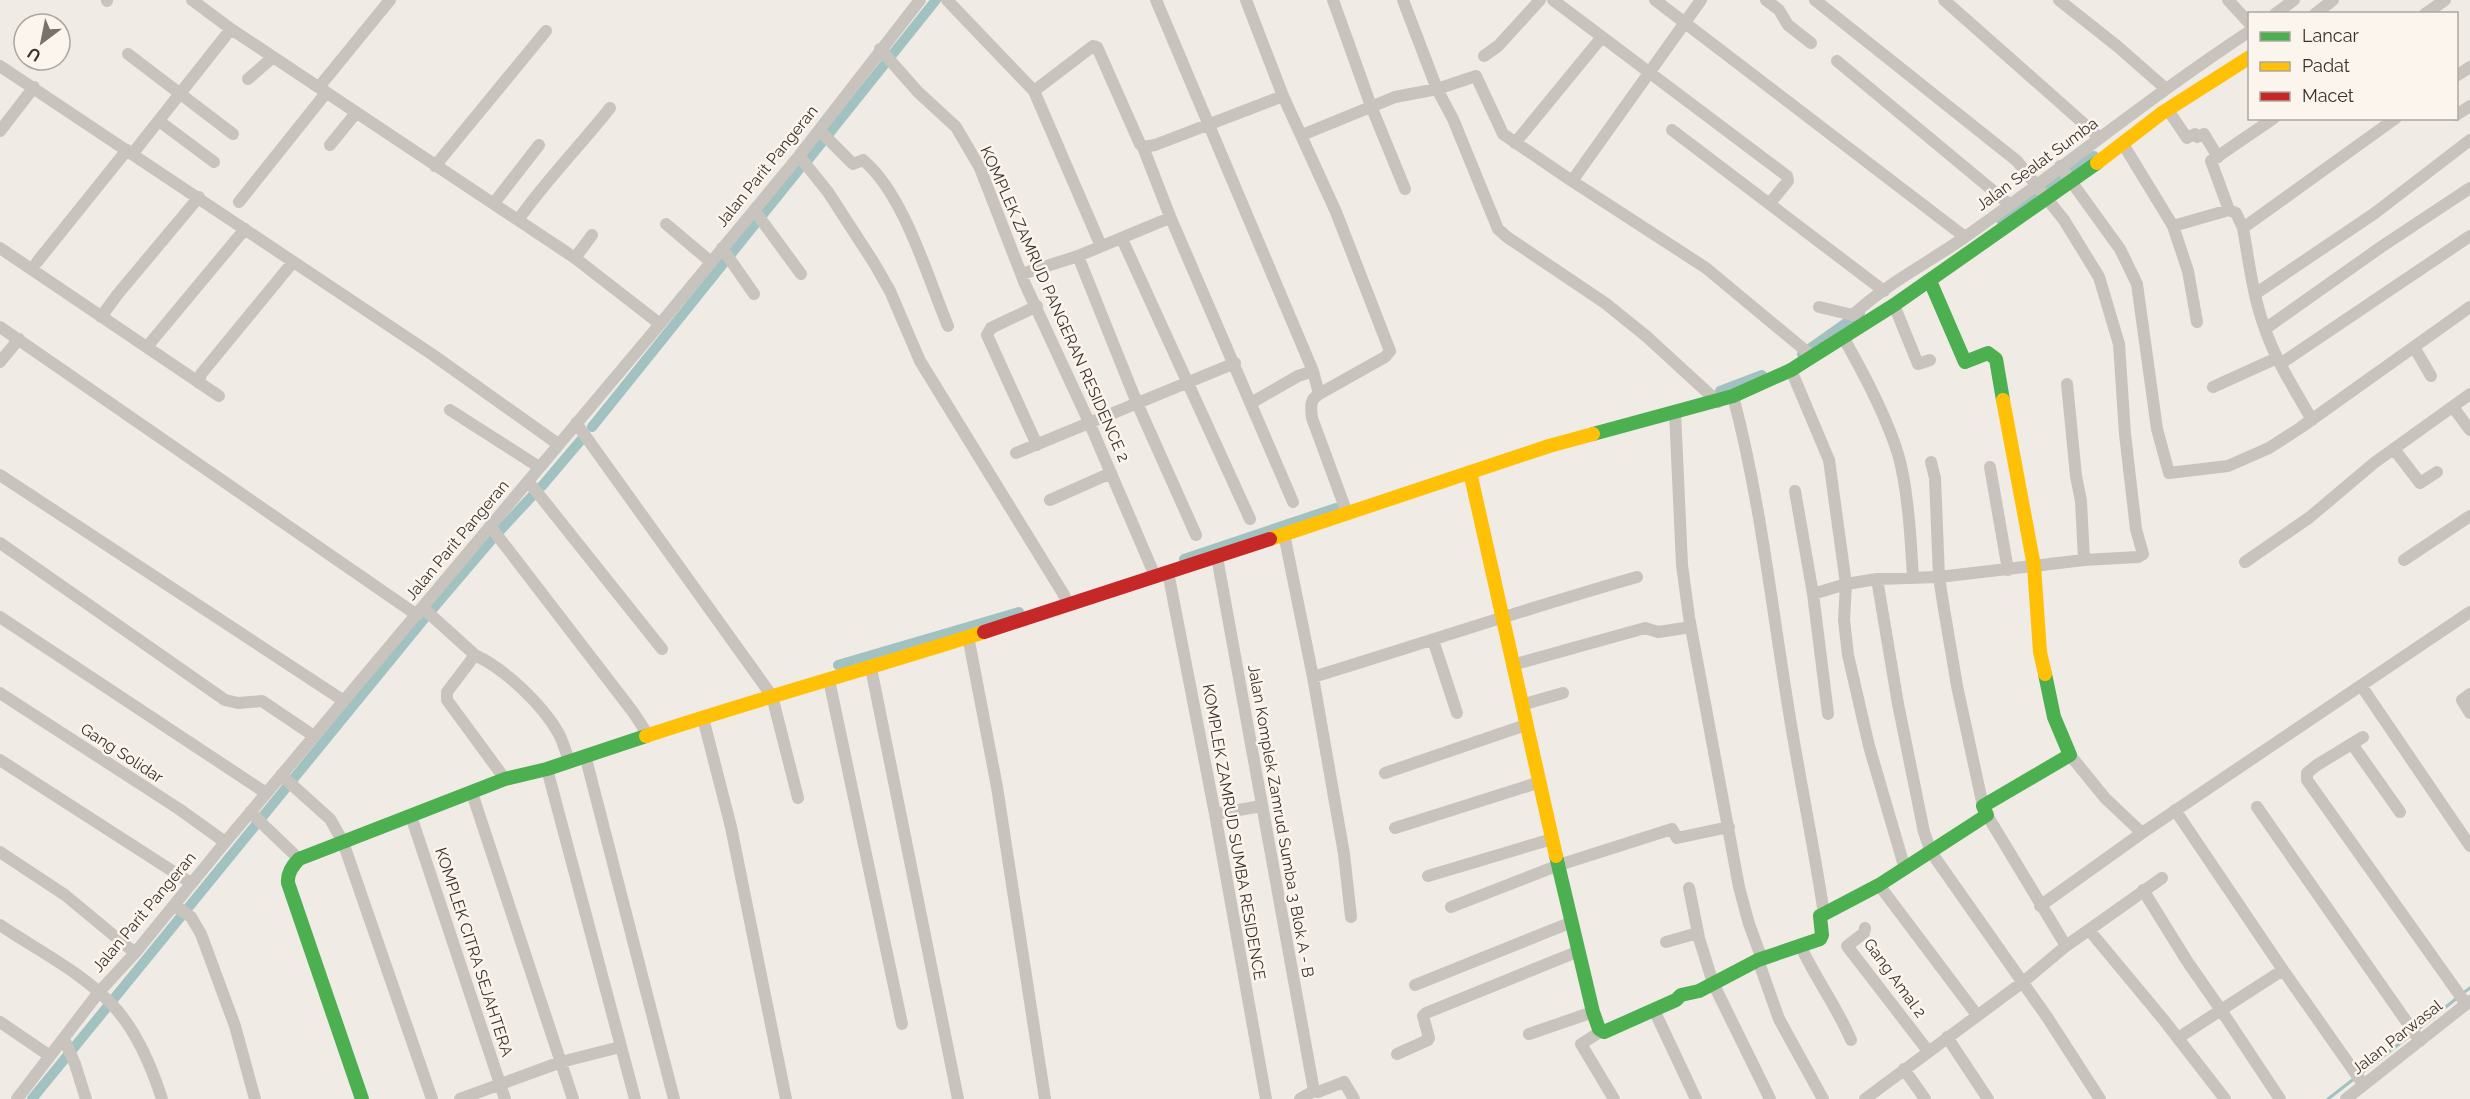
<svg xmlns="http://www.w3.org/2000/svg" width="2470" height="1099" font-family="Raleway,sans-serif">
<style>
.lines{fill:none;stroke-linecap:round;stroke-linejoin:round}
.stream{stroke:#a1c2c1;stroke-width:3}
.canal{stroke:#a1c2c1;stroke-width:10}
.street{stroke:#c9c3be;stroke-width:12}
.fast{stroke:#4caf50;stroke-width:14}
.slow{stroke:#ffc107;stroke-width:14}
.jam{stroke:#c62828;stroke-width:14}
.labels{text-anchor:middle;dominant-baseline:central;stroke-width:5;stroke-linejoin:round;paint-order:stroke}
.street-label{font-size:16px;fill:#3b302b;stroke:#fbf5ee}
</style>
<rect width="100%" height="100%" fill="#f0ebe5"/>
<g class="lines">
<!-- stream -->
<path class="stream" d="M2462,994l8,-6
M2417,1030l40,-32
M2360,1074l52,-40
M2328,1099l27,-21"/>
<!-- canal -->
<path class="canal" d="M808,160l128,-160
M2000,219l94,-63
M1802,354l58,-41
M1720,391l42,-16
M592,427l209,-260
M542,486l39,-46
M1184,559l152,-51
M838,665l181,-53
M32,1099l392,-480 70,-82 40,-43"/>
<!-- street -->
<path class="street" d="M107,0v1
M192,0l39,29 344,229 85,66
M947,0l87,91 59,-45 4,1 43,97 3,3 12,-2 128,-49
M1156,0l157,371 6,23c-10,6 -8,14 -7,24l35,95
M1246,0l37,96 53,116 54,139 -5,6 -66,37
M1333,0l38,106 34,83
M1403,0l34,89 16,30 45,110 9,8 98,66 41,33 72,66
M1553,0l234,176 1,5 -18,22
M1655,0l310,237
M1701,0l-129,181 134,87 106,88
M1766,0l13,10 9,15 23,18
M1944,0l156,138
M2059,0l58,46 48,42
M2228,0l22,24
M2275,14l19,-14
M2315,14l18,-14
M2425,14l20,-14
M880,49l38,43 38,35 24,41 45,116 64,138 66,154
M128,54l105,80
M1484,56l14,-10 42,-46
M1837,61l172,143
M0,66l433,289 125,89
M2456,76l14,-9
M248,79l25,-22
M319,87l71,-87
M1034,91l67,155
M2168,110l19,28 8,-4 2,3 7,-3 14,23
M2456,115l14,-9
M159,121l55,41
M819,130l34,34 10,-4c41,34 64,116 85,166
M1672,130l212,161
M0,131l34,-44
M1302,135l93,-38 42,-8 39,-13 27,58 69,47
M1515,143l87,-106
M2123,144l50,82 15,45 9,51
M330,145l26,-32
M1143,147l28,72
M137,148l94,-119
M799,156l29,36 46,71 16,28 30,70 144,234 4,10
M435,166l111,-135
M2060,166l60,83 17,35 20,145 12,44 59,-7 41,-18 31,-20 170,-121
M239,202l87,-109
M494,203l45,-58
M754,210l47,64
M2229,210l-18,-49 63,-43
M518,220c28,-40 62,-74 92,-112
M666,224l45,38
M2173,226l56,-16 7,3 7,15
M1122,239l128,280
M0,248l219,148
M722,248l32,46
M1078,256l59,147 59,132
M575,258l17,-23
M37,262l90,-112
M1022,274l56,-18 89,-37 5,2 121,281
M2255,294l120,-81 95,-73
M1894,305l24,59 12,-4
M1037,306l-46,22 -4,7 50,110
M1819,307l34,8
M1853,315c33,-31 75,-52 112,-78 96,-67 186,-141 285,-206
M101,317l16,-22 82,-98
M0,327l417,288
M2265,329l116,-82 89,-59
M1843,337c20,35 43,78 55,117 10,34 13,88 15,124
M2414,347l17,29
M149,349l2,-7 94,-113
M0,362l19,-23
M2280,364l190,-128
M1791,370l38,90 17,124 -2,36 4,35 21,91 36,123
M199,383l2,-9 92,-112
M2067,384l9,92 5,25 3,59
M2213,387l64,-29
M1733,396c26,98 37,197 53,297 11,74 27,147 38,221
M1251,403l47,-27 15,-5
M2453,407l17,23
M450,410l89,57
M1675,412l7,153 7,52 50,270 10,37 13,35
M2312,420c-17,-30 -36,-59 -47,-91 -12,-32 -16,-67 -22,-101l153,-110
M576,423l196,273 26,102
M2394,449l26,34 17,-11
M1016,453l219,-90
M1931,462l4,16 4,99 4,26 14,83 26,120
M1990,467l18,103
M0,475l344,226
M528,481l134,168
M1795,491l18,103 15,120
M1050,500l61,-27
M490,526l143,186 15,23
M1284,534l29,143
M0,543l225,157 13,3 24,-2 52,35
M1217,557l97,534
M2404,560l66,-44
M2245,562l65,-45 64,-54 96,-69
M1168,572l47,242 51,285
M1877,579l21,125 26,128 7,20 116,165 53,82
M1813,594l33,-10 31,-5 62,-2 145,-17 54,-3 5,-3 -7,-25 -11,-95 -6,-90 -20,-67 -35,-57 -47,-59 -202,-161
M423,608l52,47 -28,37v8l58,79
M0,617l266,176
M968,636l29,151 48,312
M1433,640l24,73
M475,655c30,14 68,50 84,79 4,8 7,18 10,27
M1512,665l133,-37 13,4 33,-5
M871,668l87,431
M829,680l73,344
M2362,687l108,159
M0,693l179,116 46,33
M2470,694l-8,6 8,13
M1521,705l42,-12
M703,718l28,109 55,272
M2363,737l-46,28 -10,8v7l159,224
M2352,744l48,68
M585,755l89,344
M2070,755l35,43 37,35
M0,760l191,123
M547,769l88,330
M1385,773l141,-48
M281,775l49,44 13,23 89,257
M472,793l101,306
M2257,807l163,234
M2175,810l108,160 80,114
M250,812l49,47
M1215,814l47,-8
M1987,815l79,131
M411,816l94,283
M1395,828l142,-45
M0,852l65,43 70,58
M1428,876l124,-37
M1879,885l98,130
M1689,888l10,50 14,45 57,116
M2143,890l44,71 34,49 -43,28
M174,905l17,12 10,17 34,92 20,73
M2040,906l102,-73 328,-221
M1451,907l108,-42 113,-36 5,9 52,-11
M1351,917l-7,-63 -31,-177c108,-33 215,-69 324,-100
M0,925c37,25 87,50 116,84 22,25 36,59 46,90
M1865,928l-1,5 -17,13 81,105
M2089,930l74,89 62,80
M1666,942l28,-8 5,4
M1801,947c15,32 36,60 50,93
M1758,960l21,59 44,80
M1415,985l157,-63
M1654,1010l42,89
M0,1022l50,34
M1600,1032l-19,12 33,55
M1529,1034l64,-22
M1947,1037l41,62
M64,1039l11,25 11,35
M1397,1054l31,-14 1,-2 -6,-22 3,-3 153,-62
M1904,1069l21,30
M17,1099l82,-107 36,-39 87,-107 438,-522 139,-168 121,-156
M460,1099l101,-37 59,-15
M1300,1099l14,-8 4,1 26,-10 10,17
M1865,1099l158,-117 43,-36 96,-68
M2280,1099l-59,-89 62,-40
M2346,1099l124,-98"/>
<!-- fast -->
<path class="fast" d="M1930,281l35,81 23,-9 8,6 7,41
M1593,434l140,-38 58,-26 103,-65 203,-142
M1556,856l37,156 6,17 5,3 72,-32 5,-5 18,-4 59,-31 62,-21 2,-4 -2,-19 59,-31 108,-70 -4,-9 87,-51 -16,-38 -9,-43
M362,1099l-74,-216c-1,-10 4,-17 11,-24l206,-80 42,-10 99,-33"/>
<!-- slow -->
<path class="slow" d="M2097,163l65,-50 88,-56
M2003,400l31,166 6,86 5,22
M1470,472l86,384
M1270,539l279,-93 44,-12
M646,736c112,-37 225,-68 338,-104"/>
<!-- jam -->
<path class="jam" d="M984,632l286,-93"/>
</g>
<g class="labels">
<!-- street labels -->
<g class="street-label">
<text transform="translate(2037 164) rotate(-36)">Jalan Sealat Sumba</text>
<text transform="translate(767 166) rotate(-51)">Jalan Parit Pangeran</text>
<text transform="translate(1055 304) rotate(66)">KOMPLEK ZAMRUD PANGERAN RESIDENCE 2</text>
<text transform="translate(457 540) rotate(-50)">Jalan Parit Pangeran</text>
<text transform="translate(122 753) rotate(33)">Gang Solidar</text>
<text transform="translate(1281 821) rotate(80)">Jalan Komplek Zamrud Sumba 3 Blok A - B</text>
<text transform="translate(1234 832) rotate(80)">KOMPLEK ZAMRUD SUMBA RESIDENCE</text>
<text transform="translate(144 912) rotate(-50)">Jalan Parit Pangeran</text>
<text transform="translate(474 952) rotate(72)">KOMPLEK CITRA SEJAHTERA</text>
<text transform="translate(1895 978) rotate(54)">Gang Amal 2</text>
<text transform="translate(2397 1037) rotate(-38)">Jalan Parwasal</text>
</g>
</g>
<!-- legend -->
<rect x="2248" y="12" width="210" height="108" fill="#fbf5ee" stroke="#aea6a0" stroke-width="1.5"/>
<rect x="2260" y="32" width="30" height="9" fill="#4caf50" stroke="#aea6a0" stroke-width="1.5"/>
<text x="2302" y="42" font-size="18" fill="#3b302b">Lancar</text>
<rect x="2260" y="62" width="30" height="9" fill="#ffc107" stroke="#aea6a0" stroke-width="1.5"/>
<text x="2302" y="72" font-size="18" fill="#3b302b">Padat</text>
<rect x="2260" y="92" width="30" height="9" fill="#c62828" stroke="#aea6a0" stroke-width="1.5"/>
<text x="2302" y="102" font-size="18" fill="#3b302b">Macet</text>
<!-- north arrow -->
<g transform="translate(42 42) rotate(212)"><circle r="28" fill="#fbf5ee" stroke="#aea6a0" stroke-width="1.5"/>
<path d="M0-4.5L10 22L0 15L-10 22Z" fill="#7a716c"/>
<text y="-9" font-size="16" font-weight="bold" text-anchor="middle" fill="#3b302b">U</text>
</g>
</svg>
